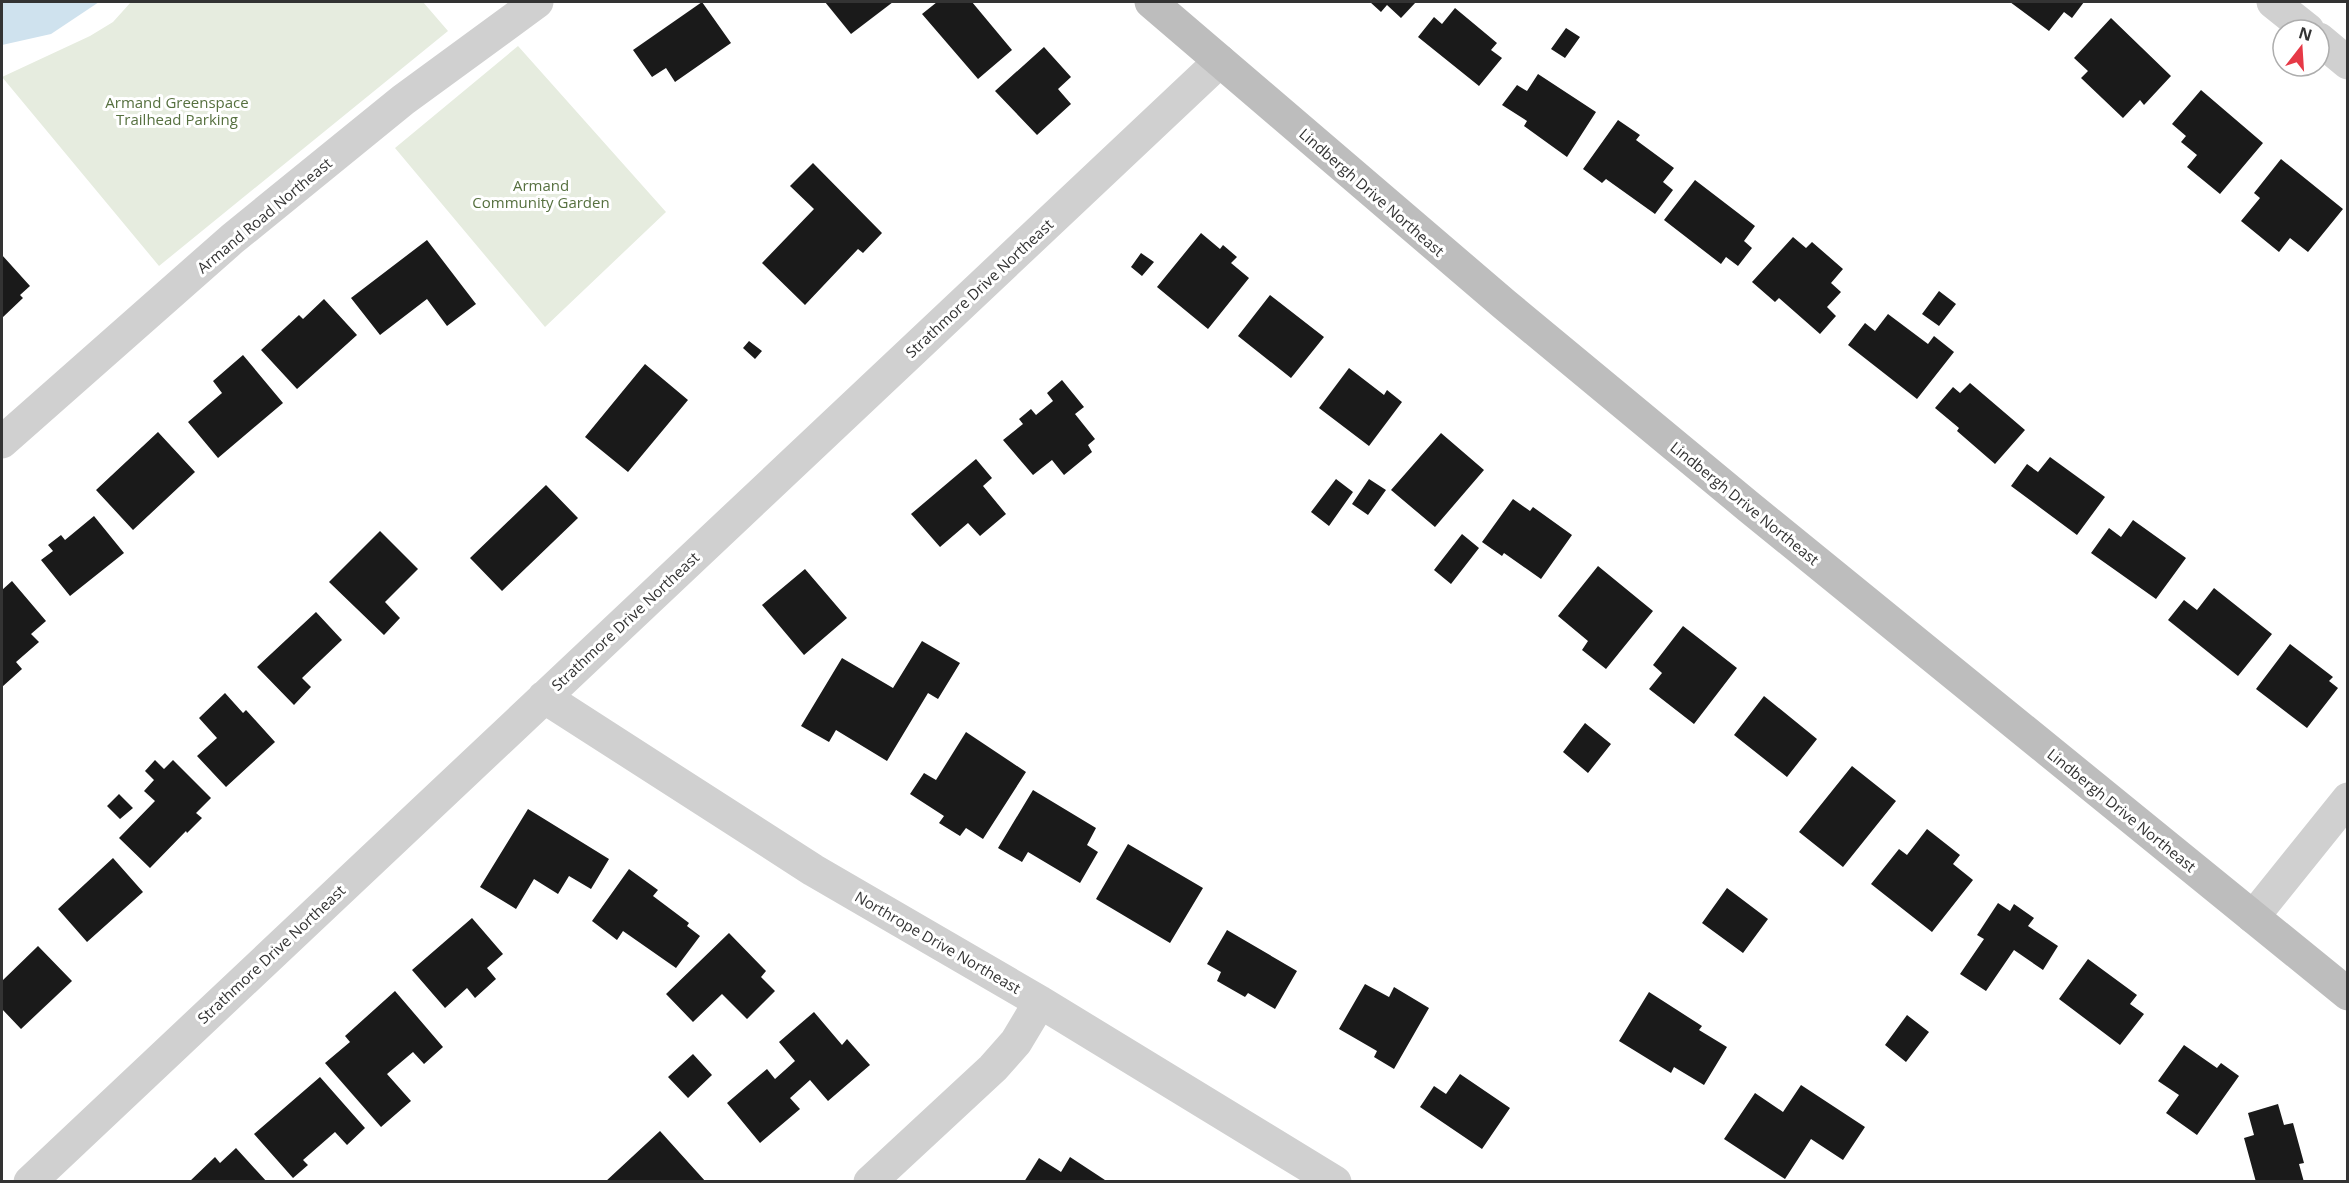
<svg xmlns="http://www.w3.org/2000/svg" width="2349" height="1183" font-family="'Open Sans',sans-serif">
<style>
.green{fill:#e6ecdf}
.water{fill:#cfe2ee}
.building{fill:#1a1a1a}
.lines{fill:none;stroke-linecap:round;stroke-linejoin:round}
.minor{stroke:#d0d0d0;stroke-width:33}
.secondary{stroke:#bdbdbd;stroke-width:33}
.labels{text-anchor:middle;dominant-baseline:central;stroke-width:6;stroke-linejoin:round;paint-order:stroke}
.park-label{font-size:15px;fill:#56703f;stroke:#fff}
.street-label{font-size:15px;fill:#333;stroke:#fff}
</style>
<rect width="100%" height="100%" fill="#fff"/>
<!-- green -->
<path class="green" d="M131,2h292l25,29 -289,235 -157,-189 88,-41 23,-14z
M518,46l148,166 -121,115 -150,-179z"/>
<!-- water -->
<path class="water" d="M2,2h97l-48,32 -49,11z"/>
<!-- building -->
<path class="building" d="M702,2l29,41 -56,39 -9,-14 -14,9 -19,-27z
M825,2h68l-42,32z
M937,2h35l40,48 -34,29 -56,-65z
M1370,2h46l-15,16 -14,-13 -6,7z
M2010,2h74l-12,16 -8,-6 -15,19z
M1455,8l42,35 -6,7 11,8 -23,28 -61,-49 16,-20 8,7z
M2111,18l60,58 -27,29 -4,-5 -17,18 -42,-40 7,-7 -14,-13z
M1566,28l14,9 -15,21 -14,-9z
M1044,47l27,30 -13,12 13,15 -34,31 -42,-44z
M1538,74l58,38 -29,45 -43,-31 3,-5 -25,-16 15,-20 10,6z
M2201,90l62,53 -43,51 -33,-27 10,-12 -16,-13 5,-6 -14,-12z
M1618,120l22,15 -4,5 38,28 -11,14 10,8 -18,24 -49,-35 -4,4 -19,-14z
M2281,159l62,50 -35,43 -18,-14 -11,14 -38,-31 19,-23 -6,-5z
M813,163l69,70 -19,20 -5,-4 -53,56 -43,-42 52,-54 -24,-23z
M1695,180l60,46 -11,15 8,7 -14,18 -12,-9 -5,7 -57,-44z
M1201,233l19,16 3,-4 14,12 -6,6 18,15 -41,51 -51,-42z
M1793,237l13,11 6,-6 31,27 -12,14 10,9 -14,15 9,9 -16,18 -41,-36 -4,4 -23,-20z
M427,240l49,64 -29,22 -20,-27 -47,36 -29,-37z
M1141,253l13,9 -12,14 -11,-9z
M2,255l28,31 -10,9 3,3 -21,20z
M1939,291l17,13 -17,22 -17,-12z
M1270,295l54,42 -33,41 -53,-42z
M324,299l33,36 -60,54 -36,-39 38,-35 4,4z
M1888,314l40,30 6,-8 20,16 -37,47 -69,-54 17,-22 10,8z
M749,341l13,10 -7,8 -12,-11z
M243,355l40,48 -65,55 -30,-36 34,-29 -9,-12z
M645,364l43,36 -60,72 -43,-35z
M1349,368l35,27 3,-5 15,12 -33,44 -50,-38z
M1062,380l22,27 -9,7 20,25 -7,6 4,7 -28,23 -12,-15 -19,15 -30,-35 20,-16 -4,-5 12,-10 5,6 17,-14 -6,-8z
M1970,383l55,47 -30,34 -38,-33 2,-3 -24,-20 18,-21 7,6z
M158,432l37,40 -62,58 -37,-40z
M1441,433l43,37 -49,57 -44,-37z
M2050,457l55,40 -28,38 -66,-49 16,-22 11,8z
M976,459l16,19 -9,8 23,28 -26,22 -12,-13 -28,24 -29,-33z
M1336,479l17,13 -24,34 -18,-14z
M1369,479l17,11 -18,25 -16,-11z
M546,485l32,33 -76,73 -32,-33z
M1513,499l17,12 3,-4 39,28 -31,44 -37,-26 -2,3 -20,-14z
M94,516l30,37 -54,43 -29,-36 12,-9 -5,-6 13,-10 4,5z
M2133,520l53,38 -30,41 -65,-46 18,-25 12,9z
M380,531l38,38 -33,33 15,16 -16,17 -55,-53z
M1462,534l17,14 -28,36 -17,-14z
M1598,566l55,45 -47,58 -24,-19 6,-9 -30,-25z
M805,569l42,49 -43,37 -42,-50z
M12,581l34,40 -15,13 8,8 -23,20 6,7 -20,18v-97z
M2214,588l58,46 -34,42 -70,-56 16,-20 13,10z
M316,612l26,28 -40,38 9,9 -17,18 -37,-38z
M1683,626l54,42 -43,56 -45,-35 13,-16 -9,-8z
M922,641l38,22 -22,36 -10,-6 -41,68 -51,-31 -7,12 -28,-16 41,-68 51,30z
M2290,644l43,33 -4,4 9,7 -31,40 -51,-39z
M225,693l18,20 3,-3 29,32 -49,45 -29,-31 20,-18 -18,-20z
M1764,696l53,43 -30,38 -53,-42z
M1585,723l26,21 -23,29 -25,-21z
M966,732l60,40 -43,67 -17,-11 -6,8 -21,-13 5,-7 -34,-22 14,-21 12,7z
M155,760l9,9 9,-9 38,38 -15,15 6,5 -15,15 -1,-2 -36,37 -31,-30 36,-37 -11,-10 10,-11 -9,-9z
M1852,766l44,35 -53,66 -44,-35z
M1033,790l63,38 -9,17 11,7 -18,31 -52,-31 -6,10 -24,-14z
M119,794l14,14 -13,11 -13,-13z
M528,809l81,50 -18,30 -22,-13 -11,18 -24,-15 -18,30 -36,-22z
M1927,829l33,26 -7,9 20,16 -41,52 -61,-48 28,-35 8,6z
M1128,844l75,44 -33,55 -74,-44z
M113,858l30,34 -56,50 -29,-33z
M629,869l29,21 -5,6 36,27 -2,3 13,10 -24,32 -53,-37 -6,9 -25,-19z
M1727,888l41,31 -25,34 -41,-30z
M1998,903l12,8 4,-7 20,14 -6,8 30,20 -15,24 -29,-20 -28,41 -26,-17 24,-35 -7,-4z
M472,918l31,36 -16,14 9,11 -21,19 -8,-10 -22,20 -33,-38z
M1227,930l70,41 -22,38 -27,-16 -3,4 -28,-16 4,-9 -14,-8z
M729,933l37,38 -5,6 14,14 -28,28 -25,-25 -29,28 -27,-28z
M38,946l34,35 -51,48 -19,-20v-28z
M2088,959l49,36 -7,9 14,10 -24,31 -61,-46z
M1365,984l24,13 5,-10 35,21 -35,61 -20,-12 3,-6 -38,-22z
M395,991l48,56 -19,17 -11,-12 -26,22 24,27 -30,26 -56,-64 25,-21 -5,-6z
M1649,992l53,34 -3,4 28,17 -23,38 -30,-18 -3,6 -52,-32z
M814,1012l28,33 5,-6 23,26 -42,36 -18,-21 -20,18 10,11 -40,34 -33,-40 40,-34 8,10 20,-18 -16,-19z
M1907,1015l22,17 -23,30 -21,-17z
M2184,1045l33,23 4,-5 18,13 -42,59 -31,-22 13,-18 -21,-14z
M693,1054l19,21 -24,23 -20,-21z
M1460,1074l50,34 -28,41 -62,-42 14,-21 12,8z
M320,1077l45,51 -18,17 -12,-13 -32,28 5,5 -15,13 -39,-44z
M1801,1085l64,42 -22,33 -32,-21 -26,40 -61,-40 31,-46 28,19z
M2278,1104l6,21 9,-2 11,40 -5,1 5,18h-48l-12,-44 10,-3 -6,-22z
M660,1131l46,51h-101z
M236,1148l31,34h-78l26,-25 5,6z
M1070,1157l38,25h-84l15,-24 22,14z"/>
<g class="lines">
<!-- minor -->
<path class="minor" d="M2273,2l35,28
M2319,39l29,24
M2,442l230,-203 171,-139 134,-98
M544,697l269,173 227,132 295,180
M2253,917l95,-118
M30,1182l1190,-1121
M870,1182l123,-114 23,-26 24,-40"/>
<!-- secondary -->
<path class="secondary" d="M1151,2l353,302 245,203 599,487"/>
</g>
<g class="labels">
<!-- park labels -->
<g class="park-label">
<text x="177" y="102">Armand Greenspace<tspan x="177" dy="17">Trailhead Parking</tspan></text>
<text x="541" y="185">Armand<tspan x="541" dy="17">Community Garden</tspan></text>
</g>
<!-- street labels -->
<g class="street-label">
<text transform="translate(1372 192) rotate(41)">Lindbergh Drive Northeast</text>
<text transform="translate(264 215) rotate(-40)">Armand Road Northeast</text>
<text transform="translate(979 288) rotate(-43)">Strathmore Drive Northeast</text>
<text transform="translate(1745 503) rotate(39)">Lindbergh Drive Northeast</text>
<text transform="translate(625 621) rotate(-43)">Strathmore Drive Northeast</text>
<text transform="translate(2122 810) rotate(39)">Lindbergh Drive Northeast</text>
<text transform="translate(938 942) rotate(30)">Northrope Drive Northeast</text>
<text transform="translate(271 954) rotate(-43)">Strathmore Drive Northeast</text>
</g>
</g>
<!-- border -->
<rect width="2349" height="1183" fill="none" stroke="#333333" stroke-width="6"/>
<!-- north arrow -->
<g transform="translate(2301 48) rotate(17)"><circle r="28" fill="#ffffff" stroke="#adadad" stroke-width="1.5"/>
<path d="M0-4.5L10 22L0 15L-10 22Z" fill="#e63946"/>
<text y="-9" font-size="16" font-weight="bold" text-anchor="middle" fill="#333333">N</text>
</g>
</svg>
